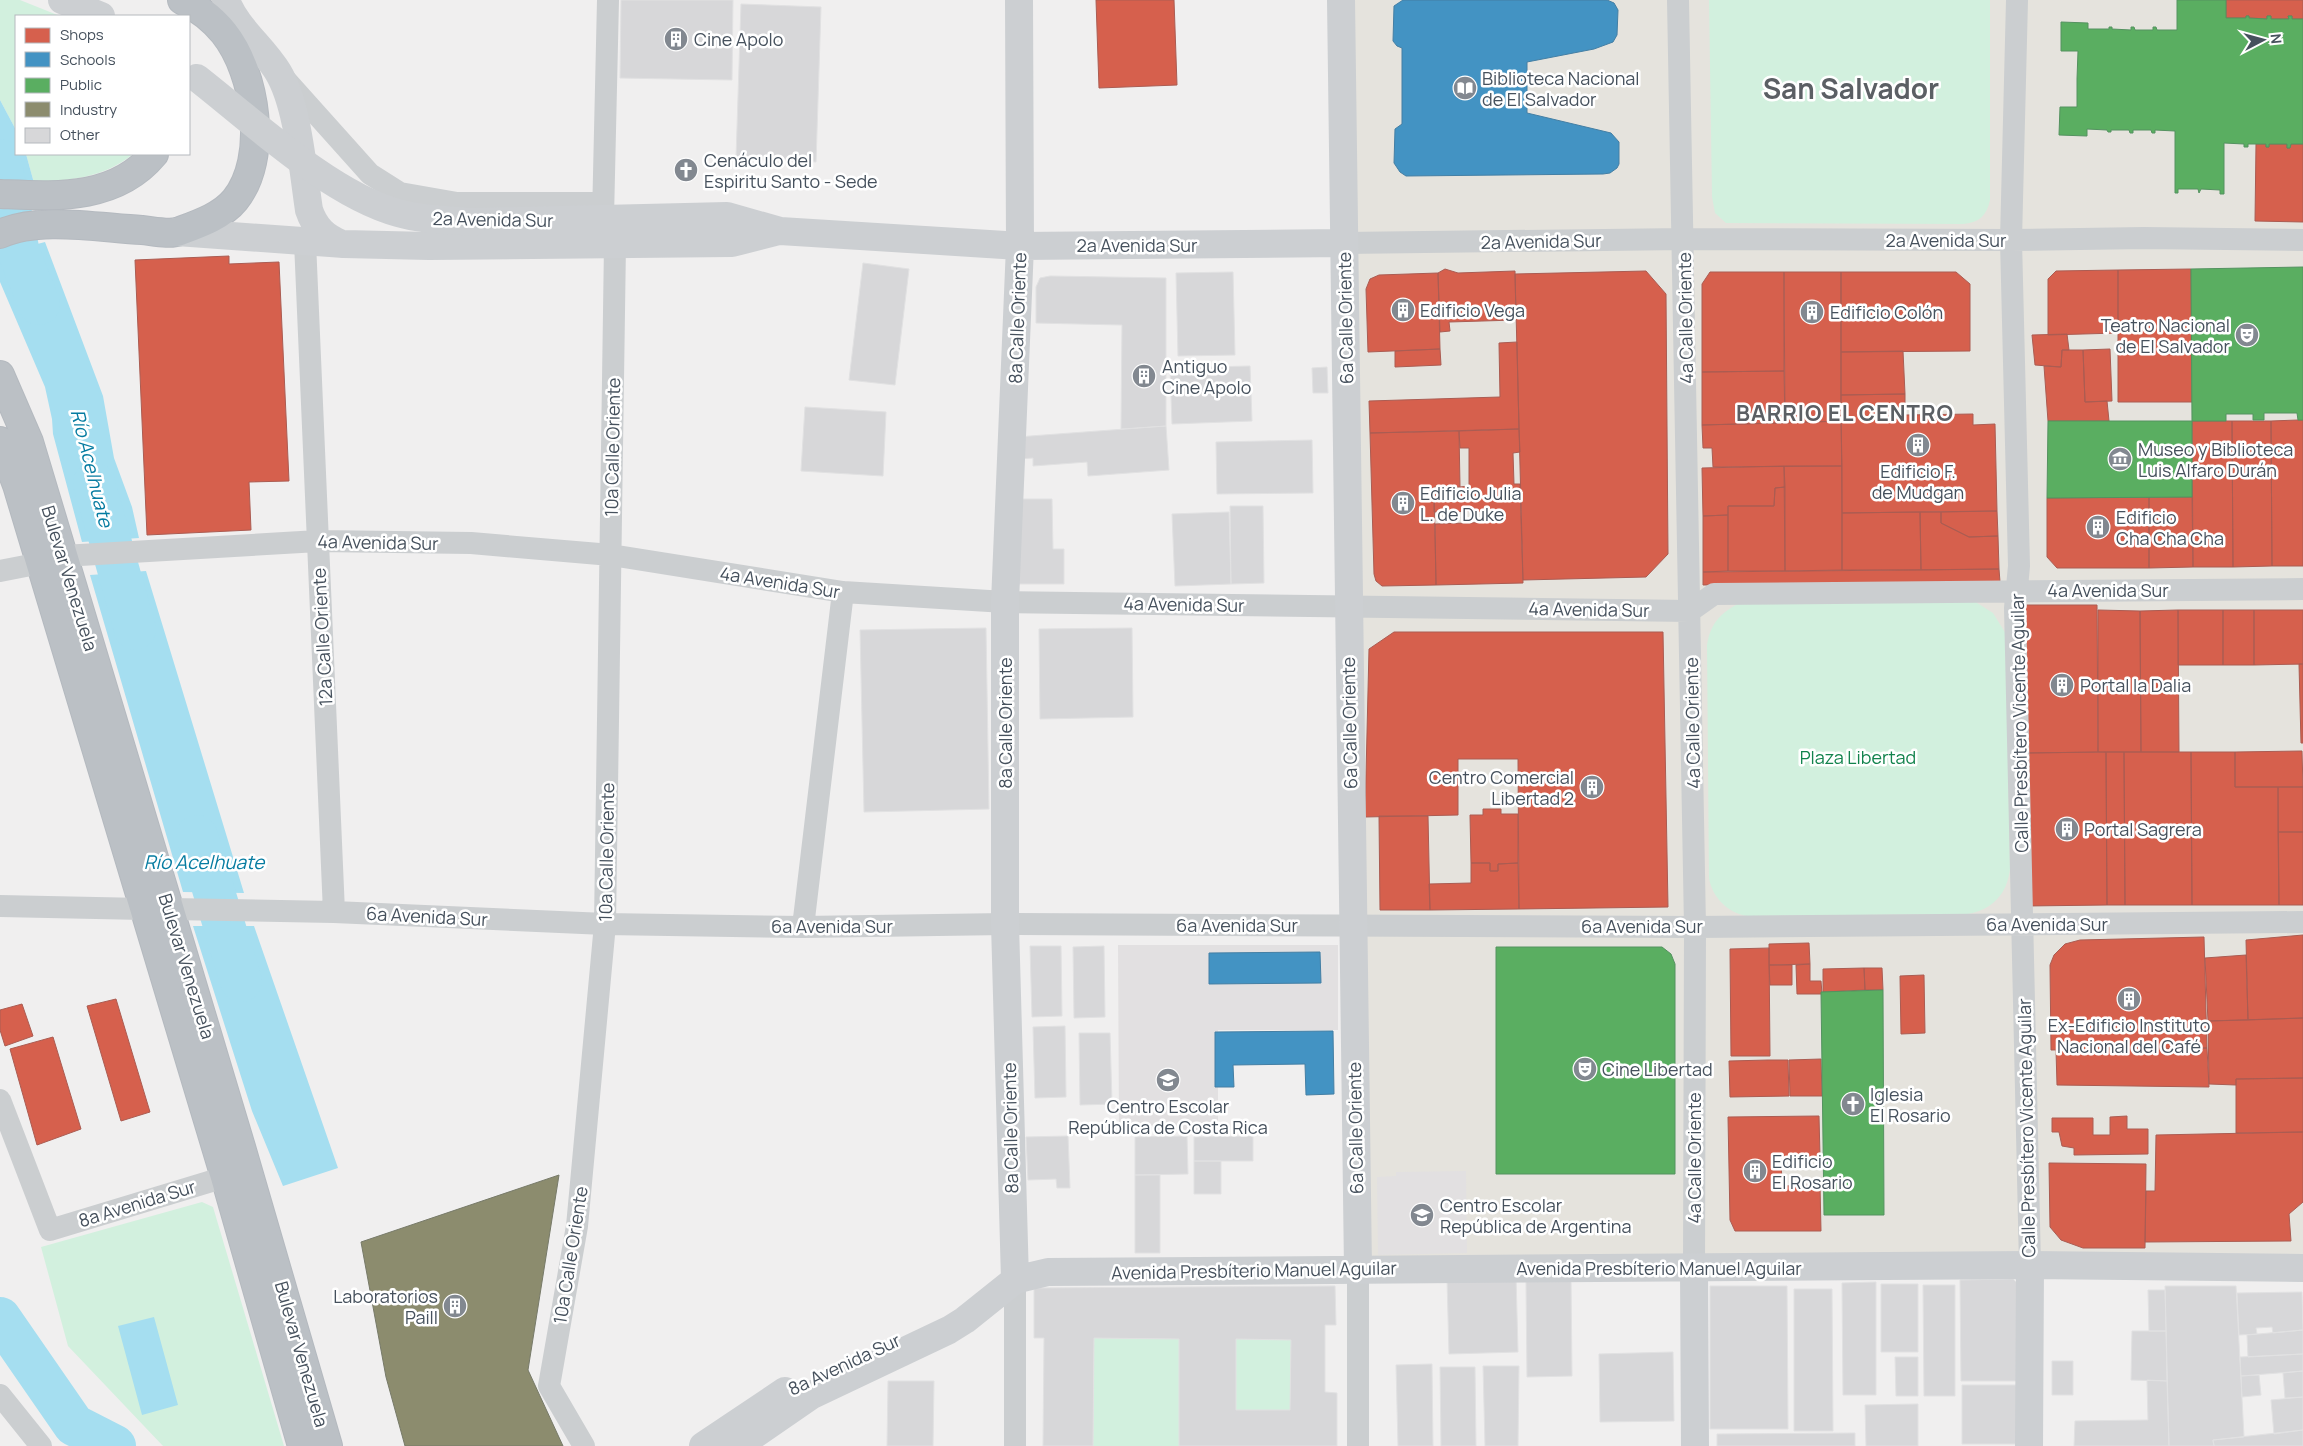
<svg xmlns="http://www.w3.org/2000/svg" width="2303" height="1446" font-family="Manrope,sans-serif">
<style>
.commercial{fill:#e5e3dd}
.education{fill:#e2e0e1}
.green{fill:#d2f0de}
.water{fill:#a5def0}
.shops{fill:#d6604d;stroke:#ab5c52}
.schools{fill:#4393c3;stroke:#447fa4}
.public{fill:#5aae61;stroke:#549260}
.industry{fill:#8c8c6e;stroke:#777a69}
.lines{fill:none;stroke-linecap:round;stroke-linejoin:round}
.river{stroke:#a5def0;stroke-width:42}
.building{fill:#d7d7d9;stroke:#e1e1e2;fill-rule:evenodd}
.highway-casing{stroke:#b4b9bf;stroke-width:30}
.street{stroke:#cbced0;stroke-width:22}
.secondary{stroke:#cccfd2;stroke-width:28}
.highway{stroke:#bbc0c5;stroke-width:28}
.secondary-bridge{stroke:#cccfd2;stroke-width:28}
.labels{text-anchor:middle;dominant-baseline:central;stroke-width:5;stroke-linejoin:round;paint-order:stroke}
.poi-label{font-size:18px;fill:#46515d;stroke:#fff;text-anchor:start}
.street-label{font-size:18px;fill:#46515d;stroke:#fff}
.park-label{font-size:18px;fill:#12834d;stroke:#fff}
.water-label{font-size:19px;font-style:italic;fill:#067ca1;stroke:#fff}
.district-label{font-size:22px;font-weight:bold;letter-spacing:1px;fill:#5b5f64;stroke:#fff}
.town-label{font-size:28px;font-weight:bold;fill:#5b5f64;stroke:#fff}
</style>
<rect width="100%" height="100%" fill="#f0efef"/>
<!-- commercial -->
<path class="commercial" d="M1350,0h953v1263l-945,6z"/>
<!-- education -->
<path class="education" d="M1118,945h220v85h-120v100h-99z
M1466,1171l1,82 -89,2 -1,-78 19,-1v-4z"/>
<!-- green -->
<path class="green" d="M0,0h20l40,16h-44v114l-16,-30z
M1709,0h281v200c-3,16 -12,23 -27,24l-237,-1 -11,-10 -3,-16z
M26,154h107c-29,24 -63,26 -99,29z
M1974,601l19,12 13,21 4,235c-3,25 -17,40 -42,45l-221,2c-19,-3 -35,-19 -38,-38l-2,-233c3,-21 14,-33 33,-42z
M202,1202l11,5 71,239h-121l-95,-100 -27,-99z
M1094,1338l85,1v107h-86z
M1236,1339l55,1 -1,70h-54z"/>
<!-- water -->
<path class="water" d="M0,100l16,30v24h10l8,29h-34z
M45,242l58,154 11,62 18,49 7,31 -57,4 -29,-108 -1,-15 -7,-32 -45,-105v-23l22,-11z
M146,571l98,322 -61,-1 -93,-317z
M193,926h61l84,242 -55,18 -31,-75z
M154,1317l24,88 -36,10 -24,-89z"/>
<!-- shops -->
<path class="shops" d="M1096,0h78l3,85 -78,3z
M2226,0h77v19h-11v-3h-4l1,3h-18v-3h-4v3l-18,-1v-2h-3v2h-20z
M2256,144h10v3h3v-3h18v4h3l1,-4h12v78l-48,-1z
M229,256v8l50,-2 10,219 -40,1 2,48 -104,5 -12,-275z
M1445,269l13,4 57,-2 1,49 -67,2 1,9 -10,1 -2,-59z
M2191,269l1,133h-74v-132z
M2118,270v63l-70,2v-56l8,-8z
M1646,271l20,23 2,260 -22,23 -123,3 -8,-306z
M1710,272h74v99l-82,1v-88z
M1784,272h57v149l-56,2z
M1841,272h115l14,12v67l-129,1z
M1438,273l2,76 -72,3 -2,-63 4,-10 9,-4z
M2067,334l2,16h-7l-1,17 -26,-2 -3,-30z
M1517,342l2,87 -149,4 -1,-32 131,-4 -1,-54z
M1440,349l1,16 -46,2v-16z
M2110,349l2,52 -27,1 -2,-52z
M2062,350h21l2,52 22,-1 2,20h-61l-4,-55 17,1z
M1903,351l2,43 -64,1v-43z
M1784,371l1,52 -83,2v-53z
M1905,394v21l68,-1v11l22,-1 2,87 -155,2 -1,-118z
M2298,420h5v146h-31l-1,-145z
M1841,421l1,45 -129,1 -1,-19h-9l-1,-23z
M2192,421h40l1,146h-40z
M2232,421h39l1,145 -39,1z
M1519,429l1,23 -7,1 1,31h6l3,99 -87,2 -1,-61 62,-2v-11l-63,1v-18l27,-1 -1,-6 9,-1v-38h-9l-1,-17z
M1459,431l1,56h-26l2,98 -54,1 -6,-5 -2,-7 -4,-141z
M1784,466l1,21 -10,1 -1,18h-46v9l-25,1 -1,-48z
M1784,466h58v104l-57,1z
M1785,487v84h-57v-65h46l1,-18z
M2149,497v71h-92l-10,-11v-59z
M2149,497h43l1,70 -44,1z
M1997,511l1,25 -29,1 -28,-14v-11z
M1920,512h21v11l28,14 29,-1 1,33 -78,1z
M1920,512l1,58h-79v-57z
M1728,515v56l-25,1v-56z
M1999,569l1,13 -297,3v-13z
M2025,605h72l1,147 -72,1z
M2098,610l42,1 1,141h-43z
M2178,610l1,142h-38l-1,-141z
M2178,610h45v55h-45z
M2223,610h31v55h-31z
M2254,610h49v54l-49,1z
M1394,632h269l5,275 -149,2 -1,-150h-60v56l-93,2 4,-168z
M2299,664h4v79h-2z
M2302,751l1,36h-68v-35z
M2106,752l1,153 -80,1 -1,-153z
M2106,752h18l1,153h-18z
M2124,752h67l1,153h-67z
M2191,752h44v35h43l1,118h-87z
M2278,787h25v45h-25z
M1483,809h18v5h17v49l-20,1v7h-8v-8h-19l-1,-48h13z
M1379,816h49l2,94h-50z
M2278,832h25v73h-24z
M1471,863h19v8h8v-7l20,-1 1,46 -89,1 -1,-26 42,-1z
M2303,935v83l-55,2 -2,-80z
M2204,937l3,111 -156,2 -1,-85 4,-10 11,-11 15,-4z
M1809,943l1,21 -41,1v-21z
M1769,948l1,108h-39l-1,-107z
M2246,955l2,65 -40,1 -3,-63z
M1810,964v17h11l1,13h-25l-1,-29z
M1769,965h23v20h-22z
M1864,968h18l1,22h-18z
M1864,968l1,22 -42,2v-23z
M1924,975l1,58 -24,1 -1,-58z
M116,999l34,113 -29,9 -34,-115z
M22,1004l11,32 -28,10 -5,-16v-20z
M2303,1018v60l-67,1v6l-27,-1 -1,-63z
M53,1037l28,92 -44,16 -27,-96z
M2207,1048l2,39 -152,-2 -1,-35z
M1821,1059l1,37h-32l-1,-36z
M1768,1060h20l1,36 -59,1 -1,-36z
M2303,1078v54l-67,1v-54z
M1819,1116l1,41h-39l1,29 38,-1 1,46h-86l-5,-11 -2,-103z
M2127,1116v13h21v25l-74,1v-7l-12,-2 -3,-14h-7v-14h41v17h17v-18z
M2303,1132v70l-14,12 2,27 -146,1 1,-51h9l1,-56z
M2049,1163l97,1 -1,84h-62l-22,-8 -11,-13z"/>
<!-- schools -->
<path class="schools" d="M1403,0h204l7,3 4,7 -1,25 -4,7 -19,7 -67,13v51l84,20 8,9v22l-2,4 -7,5 -7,1 -197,2 -6,-4 -6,-9 1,-34 7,-5v-76l-5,-2 -4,-5 1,-35z
M1320,952l1,31 -112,1v-31z
M1333,1031l1,63 -28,1 -1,-31 -72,1 1,22h-19v-55z"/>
<!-- public -->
<path class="public" d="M2177,0h49v18h20v-2h3v2l18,1v-3h4v3h18l-1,-3h4v3h11v125h-12l-1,4h-3v-4h-18v3h-3v-3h-18v3h-4v-3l-20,-1v51h-4v-4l-19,-1 -2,4 -1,-4h-20v4h-3v-62l-20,-1v3h-3l-1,-3h-18v3h-3l-1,-3h-18v2h-3l-1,-2 -20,-1v7l-28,-1 1,-28h17v-28l1,-28h-17v-29l27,1v6h21v-2h3v2l19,1v-3h3l1,3h18v-3h3l1,3h20z
M2303,267v153h-5l-1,-7h-33v7h-11v-6h-27v7h-34l-1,-152z
M2048,421h144v76l-145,1z
M1496,947h166l9,7 4,10v210h-179z
M1883,990l1,225h-60l-3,-223z"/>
<!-- industry -->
<path class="industry" d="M559,1175l-31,195 35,76h-158l-19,-69 -25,-135z"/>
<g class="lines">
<!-- river -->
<path class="river" d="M0,160l19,93 20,51
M94,483l41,146
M197,836l44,145
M0,1318l74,107 41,21"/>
</g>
<!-- building -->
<path class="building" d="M621,0h112l-1,80 -112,-2z
M741,4l80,3 -5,155 -80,-3z
M863,263l46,6 -14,116 -46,-5z
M1233,272l2,83 -57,1 -2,-83z
M1050,276l116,2v148l-45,3 1,-104 -86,-2v-36l4,-9z
M1250,366l2,55 -80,3 -2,-56z
M1327,367l1,26h-15l-1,-25z
M805,407l81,5 -3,64 -82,-5z
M1166,426l3,44 -81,6 -1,-14 -54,4v-8l-15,1 -1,-22z
M1312,440l1,53 -96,1 -1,-52z
M1013,499h39l1,50h11v35h-50z
M1230,506h33l1,77 -33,1z
M1229,512l2,72 -56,2 -3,-72z
M986,628l3,181 -125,3 -4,-182z
M1132,628l1,89 -93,2 -1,-90z
M1030,946h31l1,70 -30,1z
M1104,946l1,71 -31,1 -1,-71z
M1065,1026l1,71 -31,1 -2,-71z
M1079,1033h31l2,71 -32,1z
M1068,1136l2,52h-13l-1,-9 -28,1 -2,-43z
M1187,1136l1,38 -53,1v-38z
M1253,1136v25h-59v-24z
M1194,1161h27v33h-27z
M1135,1175h25v78h-25z
M1516,1277l2,75 -69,2 -2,-76z
M2013,1279l7,7v95h-59l-1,-101z
M1526,1281h45l1,95 -45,1z
M1876,1282v113h-33l-1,-112z
M1881,1284h37v68h-37z
M1923,1285h32v111h-31z
M1335,1286l1,39h-11v67l12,1v53h-158v-107l-85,-1 -1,108h-50l1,-108h-10v-50zM1236,1339l55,1 -1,70h-54z
M1710,1286h77l1,143h-78z
M2165,1286h71l8,151 -31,3 1,6h-45z
M1794,1289h38l1,142h-39z
M2148,1290h17l1,41h-17z
M2302,1292l1,38 -30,3 -1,-6 -16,1 1,6 -18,1 -2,-42z
M2303,1330v24l-55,3 -1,-22z
M2132,1331h34l1,50 -36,-1z
M1673,1352l1,69 -74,1 -1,-68z
M2303,1354v17l-62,5 -1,-19z
M1895,1357h23v39h-22z
M2052,1361h21v34h-21z
M1432,1364l1,82h-35l-2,-81z
M1483,1366h36l-1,80h-33z
M1440,1367h35l1,79h-35z
M2303,1371v26l-18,1 -2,-25z
M2259,1375l2,20 -19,2 -1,-21z
M2147,1380l20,1 2,65h-95l1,-25 73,-1z
M888,1381h46l-1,65h-46z
M1962,1385h57v59h-57z
M2303,1397v33l-29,4 -3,-34z
M1918,1404v42h-52l-1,-41z
M2303,1430v16h-89l-1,-6z
M1855,1433v13h-138v-12z"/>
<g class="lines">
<!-- highway casing -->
<g class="highway-casing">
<path id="highway" d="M0,194c55,2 115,7 154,-40
M0,234c39,-18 100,-6 142,-4 11,1 28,5 38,1 19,-7 42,-15 55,-31 34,-42 21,-127 -11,-167 -11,-14 -26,-25 -42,-33
M0,375l29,67 12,40 200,665 87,299
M0,441l17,44 208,692 77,269"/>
</g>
<!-- street -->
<path class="street" d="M1678,0l17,927 -1,342
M2017,0l-6,240 8,326 -4,42 15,657
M284,78l86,96 30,19 57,10h146
M603,218l5,-218
M305,242l29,670
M1344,243l340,-4 327,1 133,-2 159,2
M63,556l255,-15 153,2 140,12 232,37 162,10 685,9 24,-17 589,-5
M0,571l41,-8
M0,906l144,3
M171,909l163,3 271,12 198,3 202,-3 690,3 608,-5
M803,927l40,-335
M0,1100l50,130 175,-53
M1358,1269v177
M1015,1280v166
M0,1395l41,51
M584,1446l-35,-60 28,-160 28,-302 10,-680"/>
<!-- secondary -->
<path class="secondary" d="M62,0l39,16
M226,0c10,28 37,47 52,72 20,33 25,99 31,138 6,18 16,27 33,34
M1341,0l17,1269
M473,222l254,-6 53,15 240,15 324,-3
M177,232l167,12 85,2 303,-3 47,-12
M1694,1269l1,177
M1015,1280l-10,-356v-322l15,-356 -1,-246
M703,1446l82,-55
M738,1446l74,-51 137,-65 16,-10 50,-40 33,-8 982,-7 273,3
M2029,1446l1,-181"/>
<!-- highway -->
<use href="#highway" class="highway"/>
<!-- secondary-bridge -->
<path class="secondary-bridge" d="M197,78c55,43 134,117 201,135 24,7 50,7 75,9"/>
</g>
<!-- icons -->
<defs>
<g id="building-disc" transform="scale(1.25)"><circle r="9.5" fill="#828890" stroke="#fff"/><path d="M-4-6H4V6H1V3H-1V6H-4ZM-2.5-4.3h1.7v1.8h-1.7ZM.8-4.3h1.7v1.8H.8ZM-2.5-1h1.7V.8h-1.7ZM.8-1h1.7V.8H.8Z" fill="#fff"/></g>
<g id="library-disc" transform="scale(1.25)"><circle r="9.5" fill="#828890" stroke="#fff"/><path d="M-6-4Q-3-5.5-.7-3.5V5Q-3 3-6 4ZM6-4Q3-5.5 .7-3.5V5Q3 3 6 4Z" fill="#fff"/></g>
<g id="church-disc" transform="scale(1.25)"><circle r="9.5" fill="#828890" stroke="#fff"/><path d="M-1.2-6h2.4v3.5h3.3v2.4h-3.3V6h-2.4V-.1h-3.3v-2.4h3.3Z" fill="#fff"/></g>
<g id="theatre-disc" transform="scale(1.25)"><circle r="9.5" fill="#828890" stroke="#fff"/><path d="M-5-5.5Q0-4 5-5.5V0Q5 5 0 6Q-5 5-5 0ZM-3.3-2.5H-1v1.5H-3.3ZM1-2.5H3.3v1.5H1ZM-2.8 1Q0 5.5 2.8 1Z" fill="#fff"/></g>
<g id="museum-disc" transform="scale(1.25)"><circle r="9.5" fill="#828890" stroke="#fff"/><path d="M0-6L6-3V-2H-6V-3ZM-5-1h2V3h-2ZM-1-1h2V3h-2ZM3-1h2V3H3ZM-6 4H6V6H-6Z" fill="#fff"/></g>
<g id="school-disc" transform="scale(1.25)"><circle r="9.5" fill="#828890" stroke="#fff"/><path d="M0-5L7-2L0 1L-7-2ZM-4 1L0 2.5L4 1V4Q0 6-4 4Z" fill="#fff"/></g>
</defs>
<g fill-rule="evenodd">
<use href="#building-disc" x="676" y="39"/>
<use href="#library-disc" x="1465" y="88"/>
<use href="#church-disc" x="686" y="170"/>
<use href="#building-disc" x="1403" y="310"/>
<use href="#building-disc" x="1812" y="312"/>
<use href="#theatre-disc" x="2247" y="335"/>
<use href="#building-disc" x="1144" y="376"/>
<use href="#building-disc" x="1918" y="445"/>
<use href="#museum-disc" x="2120" y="459"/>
<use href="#building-disc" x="1403" y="503"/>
<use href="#building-disc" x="2098" y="527"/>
<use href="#building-disc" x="2062" y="685"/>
<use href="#building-disc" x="1592" y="787"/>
<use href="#building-disc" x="2067" y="829"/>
<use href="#building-disc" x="2129" y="999"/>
<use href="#theatre-disc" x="1585" y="1069"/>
<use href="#school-disc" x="1168" y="1080"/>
<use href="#church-disc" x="1853" y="1104"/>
<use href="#building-disc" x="1755" y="1171"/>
<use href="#school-disc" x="1422" y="1215"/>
<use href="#building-disc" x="455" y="1306"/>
</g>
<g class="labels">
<!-- poi labels -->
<g class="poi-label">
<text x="694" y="39">Cine Apolo</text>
<text x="1482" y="78">Biblioteca Nacional<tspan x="1482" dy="21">de El Salvador</tspan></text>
<text x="704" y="160">Cenáculo del<tspan x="704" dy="21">Espiritu Santo - Sede</tspan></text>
<text x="1420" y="310">Edificio Vega</text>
<text x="1830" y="312">Edificio Colón</text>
<text x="2230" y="325" text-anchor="end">Teatro Nacional<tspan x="2230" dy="21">de El Salvador</tspan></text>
<text x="1162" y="366">Antiguo<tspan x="1162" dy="21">Cine Apolo</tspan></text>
<text x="2138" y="449">Museo y Biblioteca<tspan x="2138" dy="21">Luis Alfaro Durán</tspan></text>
<text x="1918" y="471" text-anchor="middle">Edificio F.<tspan x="1918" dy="21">de Mudgan</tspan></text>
<text x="1420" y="493">Edificio Julia<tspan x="1420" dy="21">L. de Duke</tspan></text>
<text x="2116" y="517">Edificio<tspan x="2116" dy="21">Cha Cha Cha</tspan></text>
<text x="2080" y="685">Portal la Dalia</text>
<text x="1574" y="777" text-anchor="end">Centro Comercial<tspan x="1574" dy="21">Libertad 2</tspan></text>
<text x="2084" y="829">Portal Sagrera</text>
<text x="2129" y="1025" text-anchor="middle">Ex-Edificio Instituto<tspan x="2129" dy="21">Nacional del Café</tspan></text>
<text x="1602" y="1069">Cine Libertad</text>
<text x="1870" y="1094">Iglesia<tspan x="1870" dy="21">El Rosario</tspan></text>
<text x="1168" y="1106" text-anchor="middle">Centro Escolar<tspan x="1168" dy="21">República de Costa Rica</tspan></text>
<text x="1772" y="1161">Edificio<tspan x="1772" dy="21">El Rosario</tspan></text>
<text x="1440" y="1205">Centro Escolar<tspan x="1440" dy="21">República de Argentina</tspan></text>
<text x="438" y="1296" text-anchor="end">Laboratorios<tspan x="438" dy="21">Paill</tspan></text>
</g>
<!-- street labels -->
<g class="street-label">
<text transform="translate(493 219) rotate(1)">2a Avenida Sur</text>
<text x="1946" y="240">2a Avenida Sur</text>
<text transform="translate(1541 241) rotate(-1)">2a Avenida Sur</text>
<text x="1137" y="245">2a Avenida Sur</text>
<text transform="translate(1017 318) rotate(-88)">8a Calle Oriente</text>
<text transform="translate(1345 318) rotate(-91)">6a Calle Oriente</text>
<text transform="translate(1685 318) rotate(-91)">4a Calle Oriente</text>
<text transform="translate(612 447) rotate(-89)">10a Calle Oriente</text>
<text transform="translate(378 542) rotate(1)">4a Avenida Sur</text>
<text transform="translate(70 578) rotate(73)">Bulevar Venezuela</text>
<text transform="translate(780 582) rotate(9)">4a Avenida Sur</text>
<text x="2108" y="590">4a Avenida Sur</text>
<text transform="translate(1184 604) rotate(1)">4a Avenida Sur</text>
<text transform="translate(1589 609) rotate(1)">4a Avenida Sur</text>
<text transform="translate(322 637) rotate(-93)">12a Calle Oriente</text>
<text transform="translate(1005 723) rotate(-90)">8a Calle Oriente</text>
<text transform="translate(1349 723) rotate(-91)">6a Calle Oriente</text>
<text transform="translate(1692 723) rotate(-91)">4a Calle Oriente</text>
<text transform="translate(2019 723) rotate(-91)">Calle Presbítero Vicente Aguilar</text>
<text transform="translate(606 852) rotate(-89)">10a Calle Oriente</text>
<text transform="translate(427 916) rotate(3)">6a Avenida Sur</text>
<text x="2047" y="924">6a Avenida Sur</text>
<text x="1237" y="925">6a Avenida Sur</text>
<text x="832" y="926">6a Avenida Sur</text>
<text x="1642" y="926">6a Avenida Sur</text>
<text transform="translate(187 966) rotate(73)">Bulevar Venezuela</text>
<text transform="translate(1010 1128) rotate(-91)">8a Calle Oriente</text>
<text transform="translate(1355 1128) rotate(-91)">6a Calle Oriente</text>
<text transform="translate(2026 1128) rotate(-91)">Calle Presbítero Vicente Aguilar</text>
<text transform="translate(1694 1158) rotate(-90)">4a Calle Oriente</text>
<text transform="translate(137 1203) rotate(-17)">8a Avenida Sur</text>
<text transform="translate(570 1255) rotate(-81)">10a Calle Oriente</text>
<text x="1659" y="1268">Avenida Presbíterio Manuel Aguilar</text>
<text transform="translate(1254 1270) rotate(-1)">Avenida Presbíterio Manuel Aguilar</text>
<text transform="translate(302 1354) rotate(74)">Bulevar Venezuela</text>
<text transform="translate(844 1364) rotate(-25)">8a Avenida Sur</text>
</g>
<!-- park labels -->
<g class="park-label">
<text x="1858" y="757">Plaza Libertad</text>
</g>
<!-- water labels -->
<g class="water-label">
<text transform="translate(92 468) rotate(76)">Río Acelhuate</text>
<text x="204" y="862">Río Acelhuate</text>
</g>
<!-- district labels -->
<g class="district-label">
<text x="1845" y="413">BARRIO EL CENTRO</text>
</g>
<!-- town labels -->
<g class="town-label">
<text x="1851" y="88">San Salvador</text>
</g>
</g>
<!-- legend -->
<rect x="15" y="15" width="175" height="140" fill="#ffffff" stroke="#b5b9be"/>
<rect x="25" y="28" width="25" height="15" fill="#d6604d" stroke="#b5b9be"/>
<text x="60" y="40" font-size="15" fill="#46515d">Shops</text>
<rect x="25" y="52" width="25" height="15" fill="#4393c3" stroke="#b5b9be"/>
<text x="60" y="65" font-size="15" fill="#46515d">Schools</text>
<rect x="25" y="78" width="25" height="15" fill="#5aae61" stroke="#b5b9be"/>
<text x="60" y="90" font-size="15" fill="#46515d">Public</text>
<rect x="25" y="102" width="25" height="15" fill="#8c8c6e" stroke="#b5b9be"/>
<text x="60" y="115" font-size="15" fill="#46515d">Industry</text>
<rect x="25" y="128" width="25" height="15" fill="#d7d7d9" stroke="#b5b9be"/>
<text x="60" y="140" font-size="15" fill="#46515d">Other</text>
<!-- north arrow -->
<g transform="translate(2263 40) rotate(84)" stroke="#ffffff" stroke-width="4" paint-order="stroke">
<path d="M0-4L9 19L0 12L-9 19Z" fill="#46515d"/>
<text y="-8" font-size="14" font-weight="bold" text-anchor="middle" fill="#46515d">N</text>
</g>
</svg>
